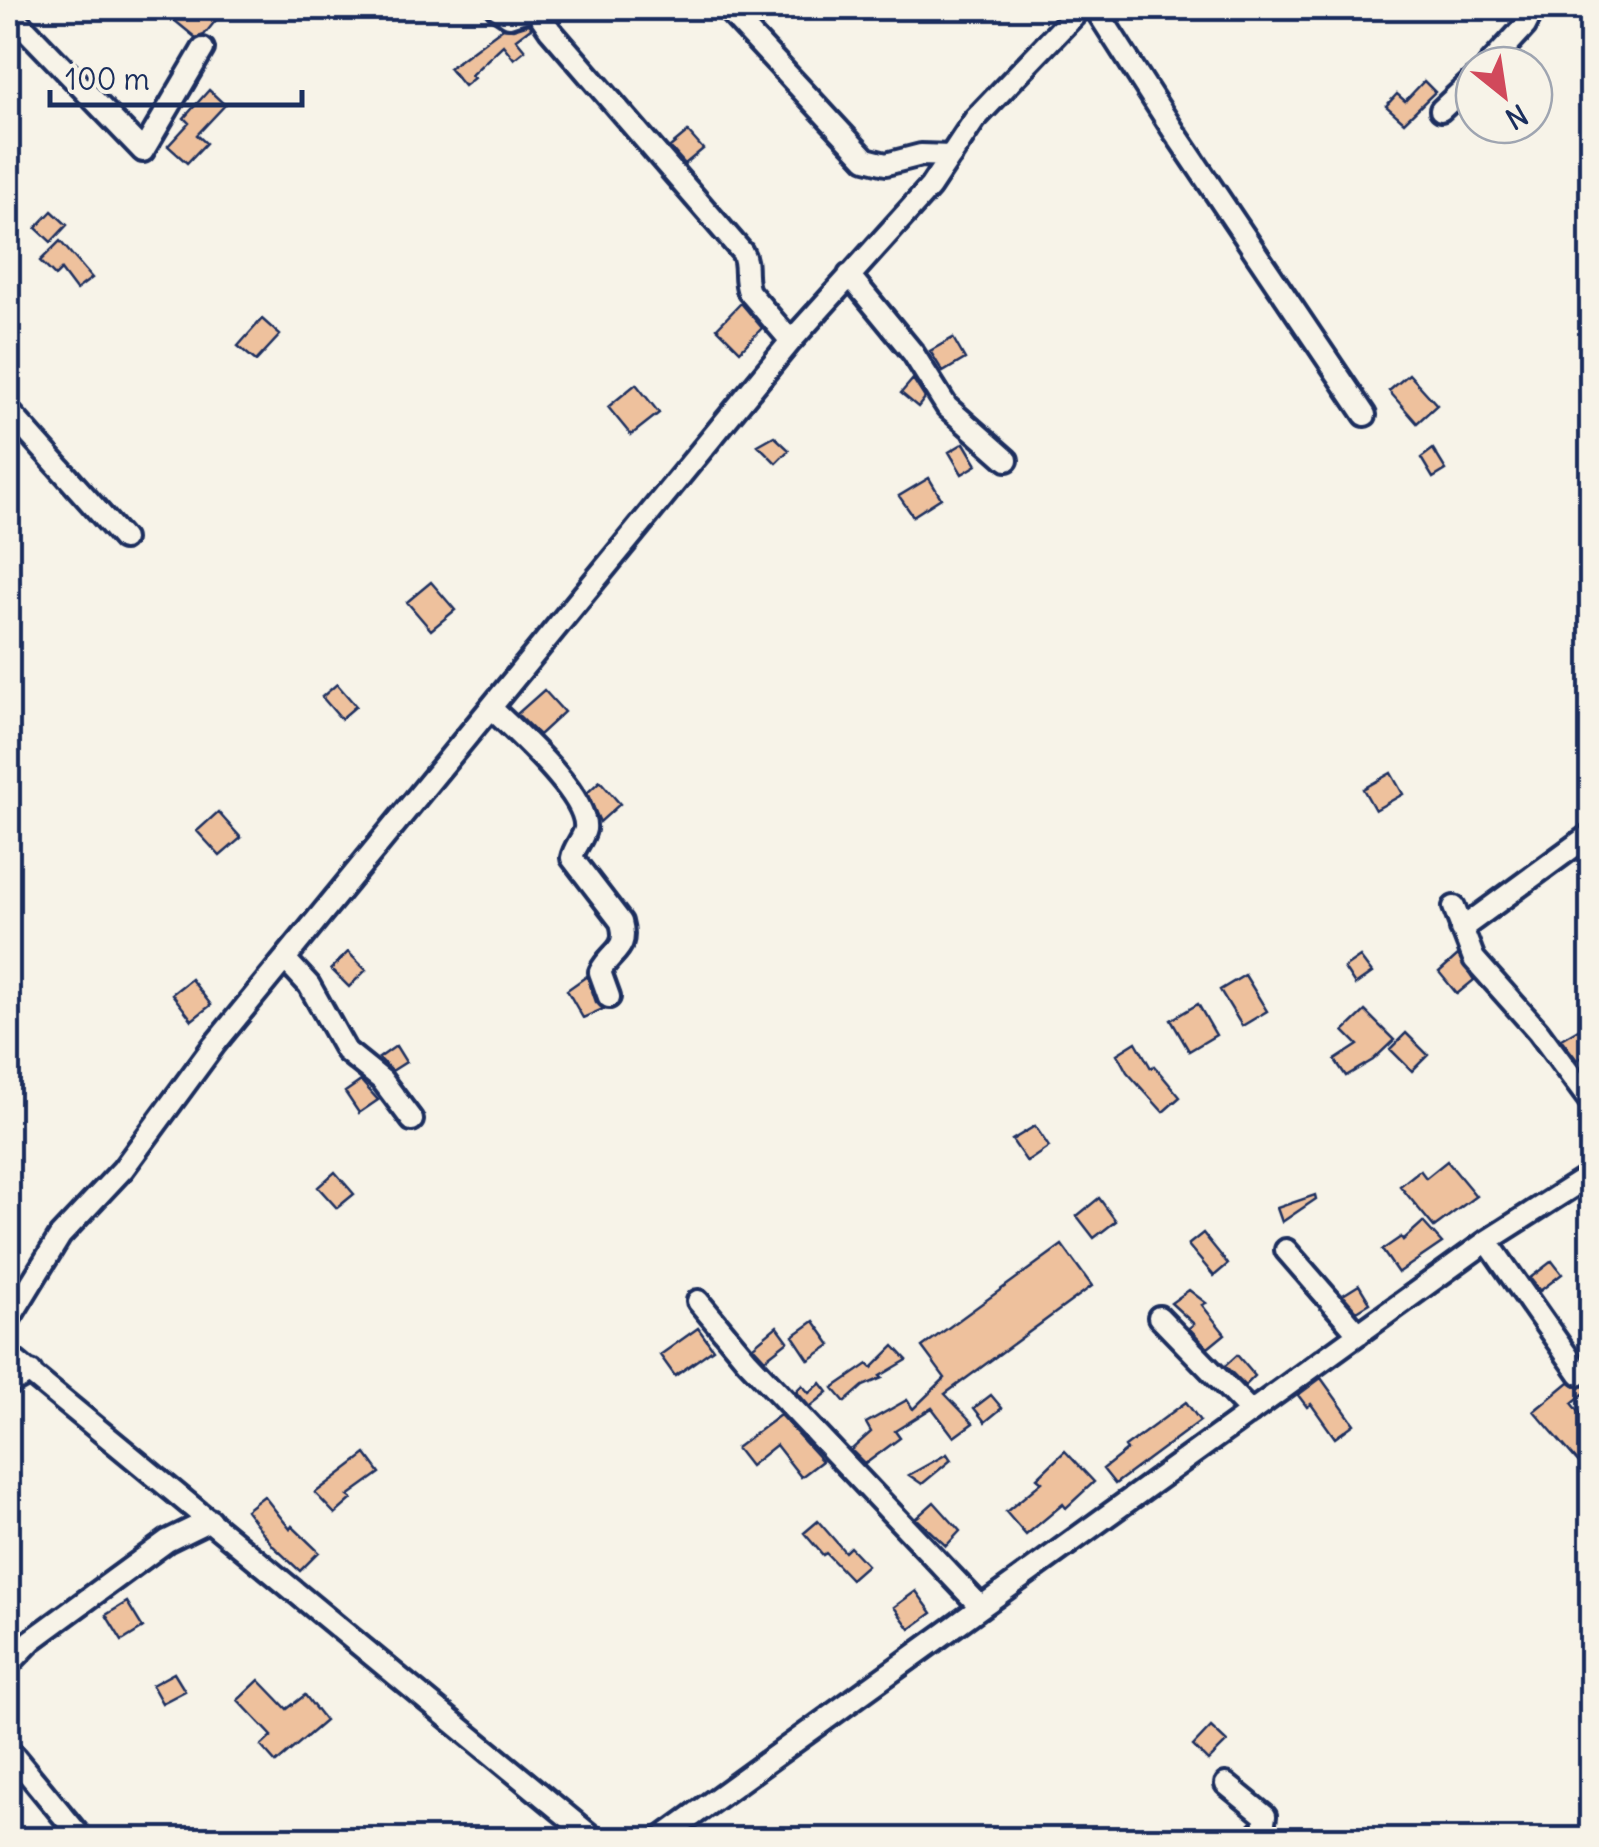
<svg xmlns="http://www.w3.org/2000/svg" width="1599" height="1847" font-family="Delius,sans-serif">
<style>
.building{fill:#eec19d;stroke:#1b2f5e;stroke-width:2.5}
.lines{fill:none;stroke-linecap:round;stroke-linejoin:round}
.minor-casing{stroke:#1b2f5e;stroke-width:28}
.minor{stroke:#f7f3e8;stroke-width:20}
</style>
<rect width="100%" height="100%" fill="#f7f3e8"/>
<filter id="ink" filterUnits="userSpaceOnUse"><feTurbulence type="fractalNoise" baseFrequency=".01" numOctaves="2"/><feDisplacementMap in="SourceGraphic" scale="20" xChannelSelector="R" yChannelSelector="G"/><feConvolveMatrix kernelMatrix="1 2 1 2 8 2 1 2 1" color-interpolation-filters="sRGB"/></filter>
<g filter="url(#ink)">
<!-- building -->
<path class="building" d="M184,8h20l13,11 -13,16 -8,3 -22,-18z
M529,24l3,3 -16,12 9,11 -11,9 -11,-14 -32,30 3,3 -10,8 -15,-18 54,-40 10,1z
M1424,81l11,11 -31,30 -18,-16 11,-12 8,7z
M209,90l16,15 -28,30 9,8 -19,20 -19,-17 21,-23 -5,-5z
M688,132l15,17 -18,15 -15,-17z
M52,211l15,14 -16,17 -15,-14z
M60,241l32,37 -16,12 -15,-20 -6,6 -15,-15z
M741,303l21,25 -22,23 -23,-23z
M262,319l18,16 -24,26 -18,-15z
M953,338l12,21 -22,13 -13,-21z
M1409,374l28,31 -20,18 -28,-32z
M913,379l12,19 -7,9 -17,-14z
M636,384l23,29 -28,22 -23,-28z
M774,436l15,14 -13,13 -18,-18z
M964,443l13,22 -15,9 -13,-22z
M1433,449l13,21 -13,8 -12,-20z
M929,478l12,20 -28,18 -14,-20z
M431,582l24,28 -24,20 -24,-28z
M337,684l19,22 -15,13 -19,-22z
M544,690l20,22 -25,23 -22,-21z
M1391,773l12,21 -28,16 -12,-21z
M600,781l20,23 -20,18 -13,-29z
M218,812l23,26 -21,18 -23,-25z
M348,952l18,18 -17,17 -18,-18z
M1458,955l16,25 -17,14 -18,-22z
M1360,957l12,16 -17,12 -11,-17z
M1245,975l22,36 -25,15 -22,-36z
M587,976l9,26 7,7 -20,9 -16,-28z
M191,979l20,26 -19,15 -20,-26z
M1198,1004l18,31 -27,16 -18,-31z
M1365,1011l29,29 -21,20 -27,16 -11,-16 23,-15 -14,-14z
M1592,1021v31l-15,8 -16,-21z
M1406,1033l22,22 -16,16 -22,-22z
M1136,1042l15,26 3,-2 26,31 -17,15 -36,-40 -10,-18z
M396,1046l10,16 -14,9 -13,-13z
M361,1081l17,19 -19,13 -14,-21z
M1035,1126l14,21 -22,15 -15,-22z
M1447,1161l29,35 -42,31 -34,-41 20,-16 6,8z
M335,1172l19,22 -17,14 -19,-21z
M1315,1195l1,4 -34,23 -5,-14z
M1099,1198l17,23 -22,17 -17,-22z
M1423,1222l19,21 -44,30 -16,-23 19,-13 2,3z
M1203,1233l25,31 -14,12 -26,-31z
M1062,1245l30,41 -147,108 28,29 -19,14 -22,-29 -37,23 5,7 -35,26 -14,-14 20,-18 -5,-9 41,-23 6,9 32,-31 -23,-31z
M1552,1261l10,13 -22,17 -10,-13z
M1359,1285l11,18 -13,8 -14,-16z
M1189,1290l17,13 -4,2 23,29 -17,14 -19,-20 5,-4 -23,-21z
M814,1321l17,24 -22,15 -16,-24z
M777,1326l11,15 -23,18 -12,-13z
M698,1328l15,21 -38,27 -15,-21z
M894,1346l13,14 -27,16 2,2 -19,8 -18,16 -12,-14 35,-24 4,4z
M1237,1355l18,21 -10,10 -20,-20z
M1321,1378l33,46 -19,14 -24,-34 -4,3 -9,-12z
M1592,1381v6l-20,16 20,25v27l-12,9 -46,-53 35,-29 11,6z
M821,1383l7,9 -18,15 -14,-16 6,-6 7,8z
M991,1395l11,13 -17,14 -11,-14z
M1186,1402l14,19 -85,63 -12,-15 24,-19 -2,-3z
M780,1415l42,46 -21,16 -25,-32 -26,21 -14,-18z
M1065,1451l29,31 -28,26 -3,-4 -37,31 -20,-23 36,-30 -5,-4z
M366,1454l14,19 -32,23 4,3 -17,15 -20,-21z
M947,1454l4,6 -29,24 -13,-9z
M264,1496l26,33 2,-3 27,26 -19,19 -27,-25 -27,-36z
M934,1502l26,29 -14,15 -30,-28z
M818,1521l27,31 5,-5 17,18 -16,14 -25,-26 -3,2 -19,-22z
M916,1591l16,22 -22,16 -16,-22z
M127,1602l16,26 -21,13 -16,-26z
M174,1673l11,18 -23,12 -10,-18z
M259,1680l28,29 18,-14 20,26 -49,42 -15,-17 11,-10 -34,-36z
M1211,1727l16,15 -19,19 -15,-15z"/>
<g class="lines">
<!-- minor casing -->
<g class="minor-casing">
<path id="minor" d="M497,8l12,8 24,-8
M535,8l15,22 192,222c7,12 1,26 7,40l42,49
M726,8l140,151 20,5 35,-9 30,1
M1095,8l80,125 190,282
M8,11l135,140 60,-102
M1489,65l36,-39 3,-6 -5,-12
M1441,110l33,-31
M849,275l64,78 34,54 60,53
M8,410l115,129
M492,709c23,22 97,87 93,120 -2,10 -11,18 -13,29l49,64c8,29 -10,28 -21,50l9,25
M1454,907l20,52 64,72 54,73
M1461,929l131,-96
M286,960l23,25 37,66 36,29 30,40
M1487,1241l93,133
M1286,1250l73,84
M698,1301l49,59 232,245
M1159,1317l92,95
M8,1321l52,-85 63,-67 91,-124 577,-704 139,-154 45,-68 106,-111
M8,1355l588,485
M8,1385l23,-13
M8,1665l24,-25 135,-99 43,-21
M8,1749l75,91
M1226,1784l39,32 -2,13 -11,11
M659,1840l828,-599 105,-67"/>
</g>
<!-- minor -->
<use href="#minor" class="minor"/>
</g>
</g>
<!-- margin -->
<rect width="1599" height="1847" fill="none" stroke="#f7f3e8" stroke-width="40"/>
<rect x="20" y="20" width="1559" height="1807" fill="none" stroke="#1b2f5e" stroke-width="4" filter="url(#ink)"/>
<!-- north arrow -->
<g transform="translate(1504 95) rotate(150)"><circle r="48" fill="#f7f3e8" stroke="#9fa5b1" stroke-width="2.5"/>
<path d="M0-8L18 38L0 25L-18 38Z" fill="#d1495b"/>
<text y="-15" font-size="28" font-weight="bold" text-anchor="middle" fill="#1b2f5e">N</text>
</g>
<!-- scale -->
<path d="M50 90v15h252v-15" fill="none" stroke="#1b2f5e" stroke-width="5"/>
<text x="65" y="90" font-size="30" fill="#1b2f5e" stroke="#f7f3e8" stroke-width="8" paint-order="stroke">100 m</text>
</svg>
